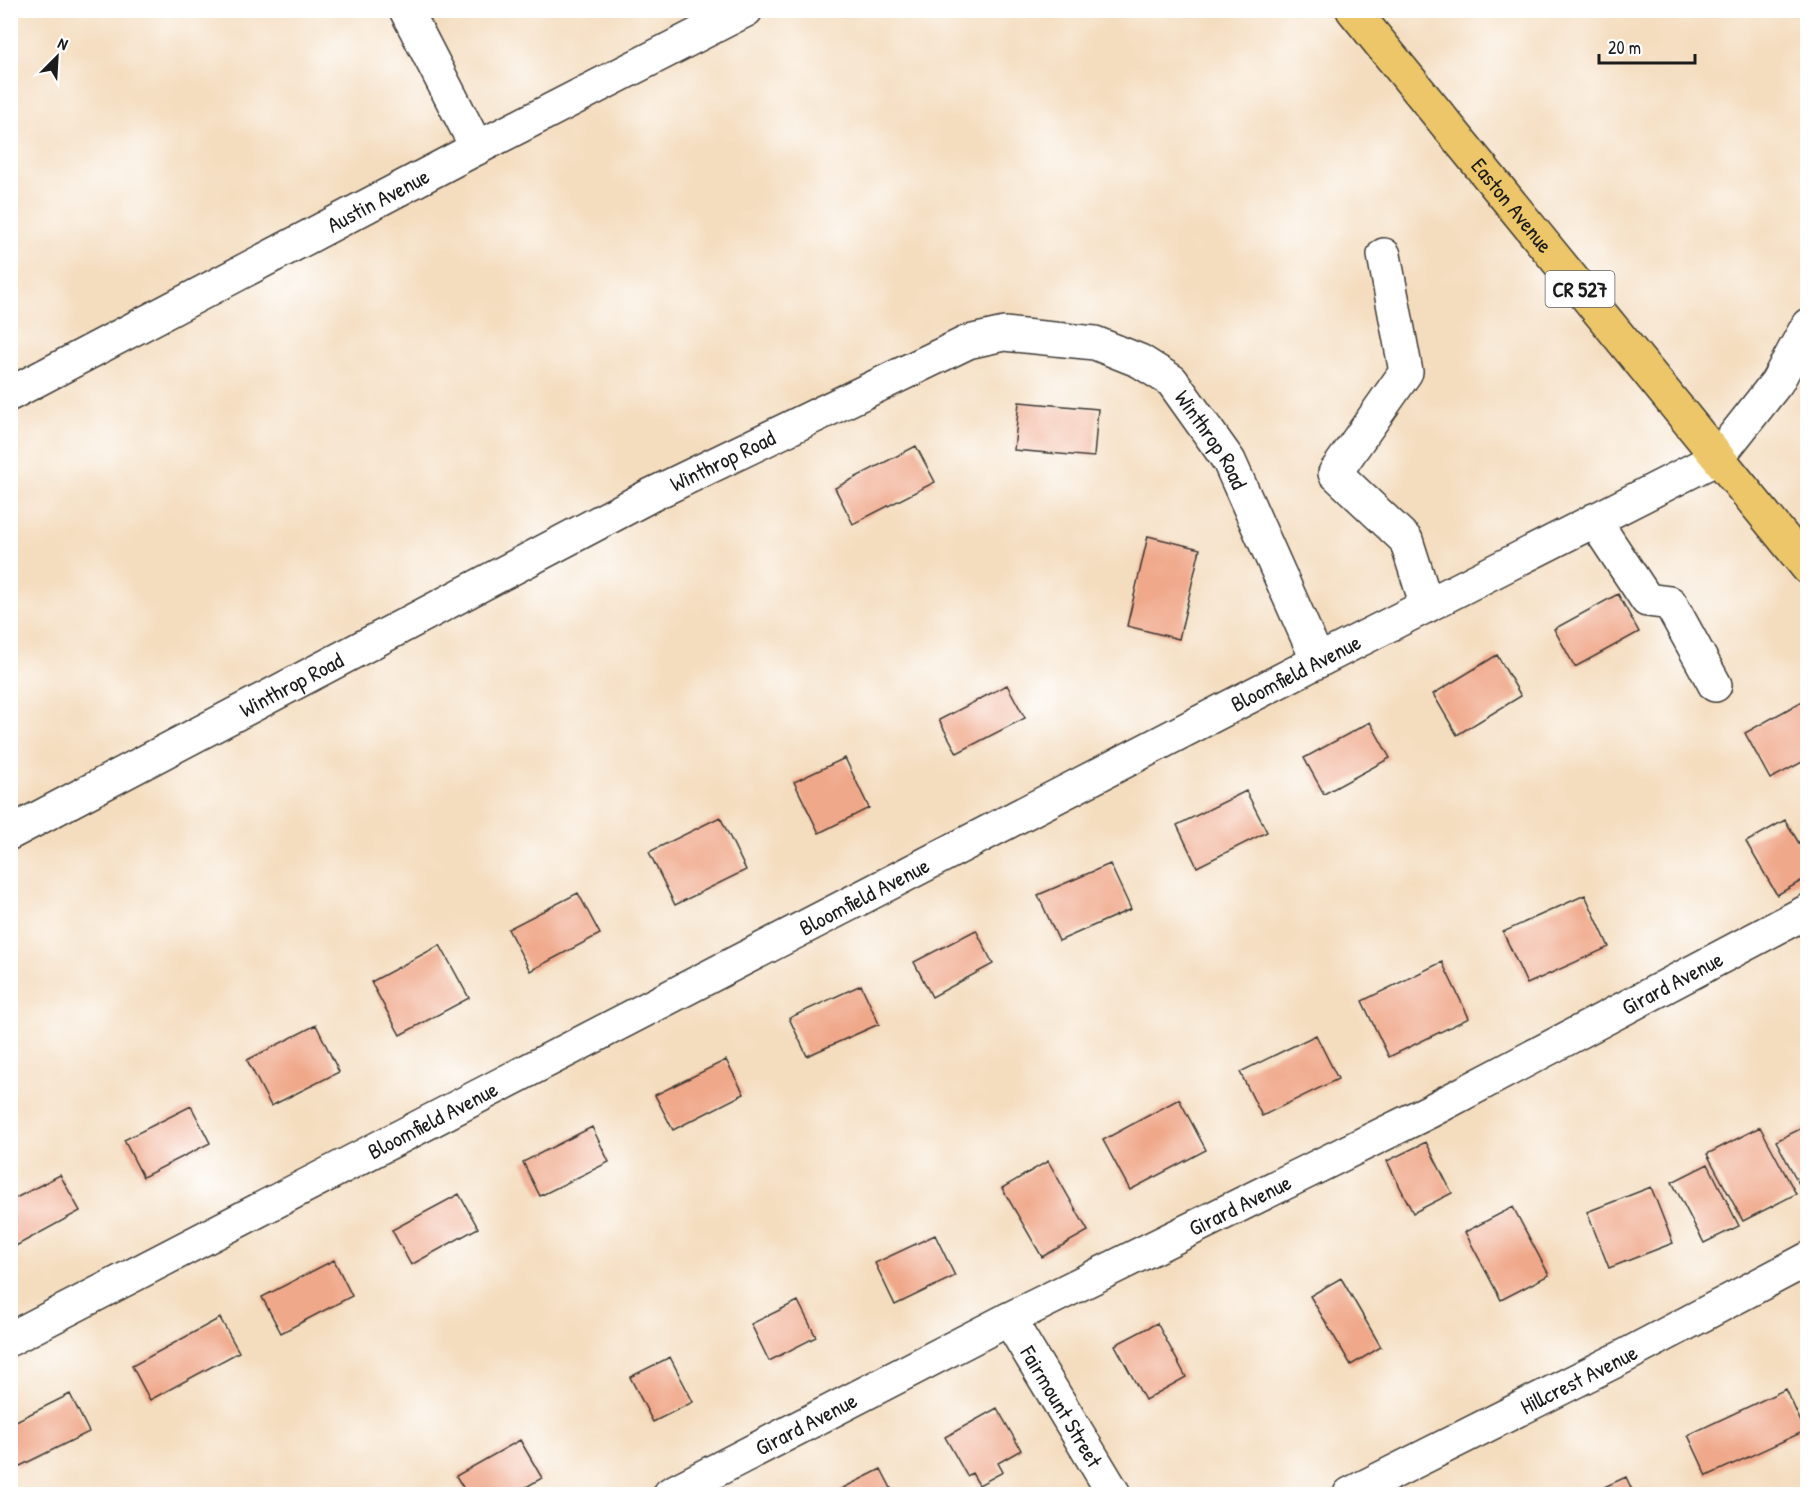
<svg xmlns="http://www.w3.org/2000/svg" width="1818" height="1505" font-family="'Patrick Hand',sans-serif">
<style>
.building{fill:#f0a88a}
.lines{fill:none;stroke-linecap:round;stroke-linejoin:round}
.minor-casing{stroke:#3c3934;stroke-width:36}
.major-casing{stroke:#3c3934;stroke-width:36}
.minor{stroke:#fff;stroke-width:33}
.major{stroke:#ecc669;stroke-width:33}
.labels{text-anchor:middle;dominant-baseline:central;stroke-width:4.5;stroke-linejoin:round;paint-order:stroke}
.shield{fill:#fff;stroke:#606060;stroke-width:1.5}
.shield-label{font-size:21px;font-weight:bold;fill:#1c1c1c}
.street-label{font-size:22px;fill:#1c1c1c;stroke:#fff}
</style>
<rect width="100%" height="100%" fill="#fff"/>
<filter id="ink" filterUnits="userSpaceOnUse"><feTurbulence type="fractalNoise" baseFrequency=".0167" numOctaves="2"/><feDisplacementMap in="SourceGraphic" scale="12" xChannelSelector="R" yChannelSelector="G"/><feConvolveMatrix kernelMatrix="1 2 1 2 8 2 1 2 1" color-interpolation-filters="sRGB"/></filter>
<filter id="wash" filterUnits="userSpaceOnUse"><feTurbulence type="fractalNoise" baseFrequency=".008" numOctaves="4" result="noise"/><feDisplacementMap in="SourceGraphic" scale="24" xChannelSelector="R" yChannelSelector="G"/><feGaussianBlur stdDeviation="1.35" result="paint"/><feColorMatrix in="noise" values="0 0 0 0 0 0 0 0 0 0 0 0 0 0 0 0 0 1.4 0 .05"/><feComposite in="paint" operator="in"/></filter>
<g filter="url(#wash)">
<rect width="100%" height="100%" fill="#f4ddbf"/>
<g id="blocks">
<!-- building -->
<path class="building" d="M1019,402l79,7 -4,48 -80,-7z
M916,446l19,36 -82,42 -18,-36z
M1148,536l52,13 -21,90 -52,-13z
M1618,594l21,38 -64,35 -21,-38z
M1497,655l24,41 -64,39 -24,-41z
M1007,685l18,33 -68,35 -18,-33z
M1808,698v61l-38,20 -25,-46z
M1370,722l20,36 -66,36 -20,-36z
M845,758l24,50 -50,25 -25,-51z
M1246,791l21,41 -70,35 -20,-42z
M720,817l26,53 -71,35 -26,-53z
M1785,820l23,38v19l-31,18 -31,-53z
M1110,864l21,45 -72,32 -21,-46z
M578,893l22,41 -70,37 -22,-42z
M1585,895l24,52 -82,37 -24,-52z
M976,930l17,34 -61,33 -18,-35z
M440,945l29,53 -69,37 -29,-53z
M1442,962l27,56 -80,39 -27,-56z
M861,985l18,39 -72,32 -18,-38z
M316,1025l23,47 -68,34 -24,-46z
M1316,1035l22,44 -76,37 -22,-44z
M726,1060l18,34 -71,36 -18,-35z
M1179,1099l27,51 -76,40 -27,-50z
M191,1106l19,37 -67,34 -19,-37z
M1808,1125v71l-2,1 -30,-56z
M592,1127l17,35 -69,34 -17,-34z
M1760,1127l36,67 -53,27 -36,-67z
M1426,1142l26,51 -39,20 -26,-52z
M1048,1161l40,70 -46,26 -40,-69z
M1708,1164l31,62 -35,17 -32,-61z
M60,1175l20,36 -66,36 -4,-7v-39z
M1651,1187l22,56 -64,25 -22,-56z
M459,1194l19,34 -67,37 -19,-35z
M1513,1207l36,68 -48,25 -36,-68z
M935,1235l20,41 -60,29 -20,-42z
M334,1260l18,36 -71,37 -19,-36z
M1341,1278l40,69 -30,18 -41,-69z
M798,1301l18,36 -47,24 -18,-37z
M220,1318l19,34 -89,48 -18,-34z
M1157,1323l29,54 -41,23 -30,-55z
M670,1357l23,45 -40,20 -23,-45z
M1786,1389l19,42 -98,45 -19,-41z
M70,1394l19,38 -71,35 -8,-15v-28z
M997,1408l24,42 -23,13 5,9 -24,13 -7,-12 -5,3 -22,-39z
M520,1440l22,38 -28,16h-47l-11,-18z
M881,1469l13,25h-63z
M1626,1477l8,17h-45z"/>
</g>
</g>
<g filter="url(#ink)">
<use href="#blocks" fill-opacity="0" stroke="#3c3934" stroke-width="1.5"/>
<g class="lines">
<!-- minor casing -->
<g class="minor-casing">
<g id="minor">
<path d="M406,10l71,138"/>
<path d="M1384,255l22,117 -71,101 71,67 21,66"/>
<path id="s1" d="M10,394l467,-246 269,-138"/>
<path d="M1594,520l53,80 23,3 45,82"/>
<path id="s2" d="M10,833l641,-338 317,-153 36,-8 91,9 45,18 32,20 57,80 89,200"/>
<path id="s3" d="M1009,1319l105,175"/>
<path id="s4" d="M10,1339l1308,-678 399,-203 60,-76 31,-57"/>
<path id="s5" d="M670,1494l339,-175 421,-208 378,-200"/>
<path id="s6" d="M1350,1494l271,-136 187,-99"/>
</g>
</g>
<!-- major casing -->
<g class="major-casing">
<g id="major">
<path id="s7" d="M1353,10l455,558"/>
</g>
</g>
<!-- minor -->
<use href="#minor" class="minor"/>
<!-- major -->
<use href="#major" class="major"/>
</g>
</g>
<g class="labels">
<!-- shield labels -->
<rect class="shield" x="1545.5" y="271" width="69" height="36" rx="4.5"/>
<g class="shield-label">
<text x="1580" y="289">CR 527</text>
</g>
<!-- street labels -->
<g class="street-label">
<text stroke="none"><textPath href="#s1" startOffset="416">Austin Avenue</textPath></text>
<text stroke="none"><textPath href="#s7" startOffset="252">Easton Avenue</textPath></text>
<text stroke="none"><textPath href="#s2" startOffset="1362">Winthrop Road</textPath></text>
<text stroke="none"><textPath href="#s2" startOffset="804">Winthrop Road</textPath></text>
<text stroke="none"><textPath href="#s4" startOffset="1448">Bloomfield Avenue</textPath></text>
<text stroke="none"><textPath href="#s2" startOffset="318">Winthrop Road</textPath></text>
<text stroke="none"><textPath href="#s4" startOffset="962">Bloomfield Avenue</textPath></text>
<text stroke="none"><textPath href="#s5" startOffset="1125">Girard Avenue</textPath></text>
<text stroke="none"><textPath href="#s4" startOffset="476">Bloomfield Avenue</textPath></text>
<text stroke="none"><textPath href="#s5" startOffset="639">Girard Avenue</textPath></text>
<text stroke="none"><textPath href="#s6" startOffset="256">Hillcrest Avenue</textPath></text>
<text stroke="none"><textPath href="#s3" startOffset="102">Fairmount Street</textPath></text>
<text stroke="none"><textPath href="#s5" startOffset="153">Girard Avenue</textPath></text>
</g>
</g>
<!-- margin -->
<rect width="1818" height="1505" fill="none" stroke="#fff" stroke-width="36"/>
<!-- north arrow -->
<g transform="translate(57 57) rotate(24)" stroke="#ffffff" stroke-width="4.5" paint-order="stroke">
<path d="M0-4.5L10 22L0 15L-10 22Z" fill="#1c1c1c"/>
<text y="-9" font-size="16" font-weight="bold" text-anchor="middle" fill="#1c1c1c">N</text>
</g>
<!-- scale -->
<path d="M1599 54v9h96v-9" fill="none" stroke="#1c1c1c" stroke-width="3"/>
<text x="1608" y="54" font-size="18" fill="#1c1c1c" stroke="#ffffff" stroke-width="4.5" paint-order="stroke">20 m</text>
</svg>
